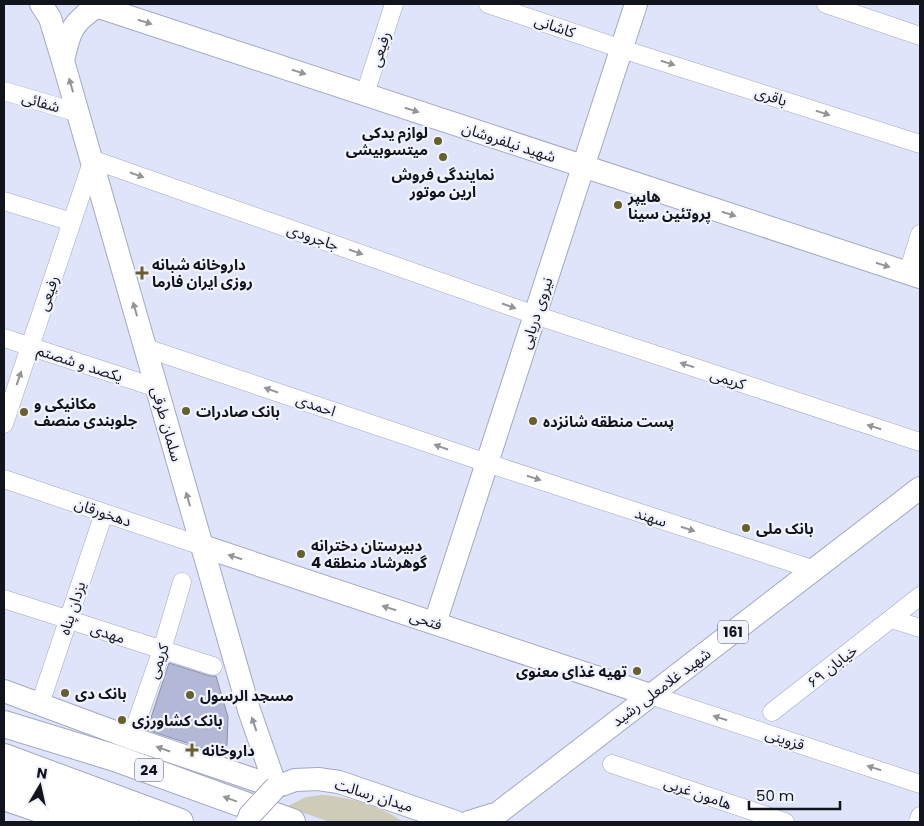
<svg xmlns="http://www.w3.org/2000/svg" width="924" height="826" font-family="Poppins,'Noto Sans Arabic',sans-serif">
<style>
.green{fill:#ceccb9}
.building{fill:#b3b8d6;stroke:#8c90aa}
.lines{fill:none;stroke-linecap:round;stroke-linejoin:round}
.minor-casing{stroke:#a3a8c3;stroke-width:19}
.major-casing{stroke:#a3a8c3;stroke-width:24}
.highway-casing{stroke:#a3a8c3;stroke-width:28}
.minor{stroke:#fff;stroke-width:18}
.major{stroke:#fff;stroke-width:22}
.highway{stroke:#fff;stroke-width:26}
.major-bridge-casing{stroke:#a3a8c3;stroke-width:24;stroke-linecap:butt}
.major-bridge{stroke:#fff;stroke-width:22}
.oneway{fill:#949599}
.poi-dot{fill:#66602d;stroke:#f0f2fe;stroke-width:2}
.labels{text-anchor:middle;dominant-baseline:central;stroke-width:4.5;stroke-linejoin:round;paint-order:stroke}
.shield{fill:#f0f2fe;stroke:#555760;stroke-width:1}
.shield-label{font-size:14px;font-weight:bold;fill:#12141d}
.street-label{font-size:15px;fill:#12141d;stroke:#f0f2fe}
.poi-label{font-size:15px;font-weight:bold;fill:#12141d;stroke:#f0f2fe;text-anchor:start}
</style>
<rect width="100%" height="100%" fill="#e0e4fb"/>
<!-- green -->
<path class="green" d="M321,795c25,1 62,12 82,27h-73l-44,-15 20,-10z"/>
<!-- building -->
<path class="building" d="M169,663l41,13h6l12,41 -1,28 -18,5 -62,-20z"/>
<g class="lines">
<!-- minor casing -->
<g class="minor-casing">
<path id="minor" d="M488,4l134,45 298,95
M826,4l94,32
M4,91l75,22
M365,94l29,-90
M91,159l444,156 385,127
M4,201l68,21
M908,273l12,-39
M4,338l153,50
M146,348l341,115 328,107
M4,424l88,-262
M4,479l198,67
M4,599l209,67
M891,619l29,9
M650,695l270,89
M40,704l64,-191
M772,712l148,-116
M131,738l31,-88 20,-68
M612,764l173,58
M918,822l2,-6"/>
</g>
<!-- major casing -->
<g class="major-casing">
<path id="major" d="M41,4l9,14 13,43 186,649 27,77
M90,4l830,273
M63,61c6,-29 9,-39 35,-55
M202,546l448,149
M435,623l201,-619
M4,691l127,47 145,49
M4,780l123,42
M276,787l19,-7 23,-1 21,3 117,40
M469,822l29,-9 422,-325"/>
</g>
<!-- highway casing -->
<g class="highway-casing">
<path id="highway" d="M4,724l111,34 177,64
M4,757l176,65
M4,797l73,25"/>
</g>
<!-- minor -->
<use href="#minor" class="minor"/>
<!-- major -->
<use href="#major" class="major"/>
<!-- highway -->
<use href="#highway" class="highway"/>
<!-- major-bridge casing -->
<g class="major-bridge-casing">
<path id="major-bridge" d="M247,822l3,-7 26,-28"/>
</g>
<!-- major-bridge -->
<use href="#major-bridge" class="major-bridge"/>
</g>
<!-- one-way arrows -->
<defs><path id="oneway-solid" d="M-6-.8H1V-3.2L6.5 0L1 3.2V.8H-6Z" transform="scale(1.25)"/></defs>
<g class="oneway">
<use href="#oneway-solid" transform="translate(145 22) rotate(18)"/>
<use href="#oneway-solid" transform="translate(668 63) rotate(18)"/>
<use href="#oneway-solid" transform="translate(299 72) rotate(18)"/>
<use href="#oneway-solid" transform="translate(71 85) rotate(-106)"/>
<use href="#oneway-solid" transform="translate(412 110) rotate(18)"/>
<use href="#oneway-solid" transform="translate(823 113) rotate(18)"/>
<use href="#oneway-solid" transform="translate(137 175) rotate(19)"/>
<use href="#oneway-solid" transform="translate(729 214) rotate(18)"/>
<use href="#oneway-solid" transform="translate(356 252) rotate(19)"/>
<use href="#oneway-solid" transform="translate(883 265) rotate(18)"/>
<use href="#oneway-solid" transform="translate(509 306) rotate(19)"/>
<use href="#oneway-solid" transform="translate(135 309) rotate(-106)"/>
<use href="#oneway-solid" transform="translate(687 365) rotate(-162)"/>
<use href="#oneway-solid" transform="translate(19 378) rotate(-71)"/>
<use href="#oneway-solid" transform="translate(271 390) rotate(-161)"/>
<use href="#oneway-solid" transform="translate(874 427) rotate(-162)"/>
<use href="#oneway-solid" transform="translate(441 447) rotate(-161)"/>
<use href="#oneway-solid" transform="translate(534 478) rotate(18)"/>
<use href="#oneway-solid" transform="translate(188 499) rotate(-106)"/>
<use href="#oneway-solid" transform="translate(688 529) rotate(18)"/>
<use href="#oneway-solid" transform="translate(235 557) rotate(-162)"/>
<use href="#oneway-solid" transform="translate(389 608) rotate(-162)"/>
<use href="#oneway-solid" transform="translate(720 718) rotate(-162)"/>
<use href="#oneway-solid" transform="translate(254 724) rotate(-109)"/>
<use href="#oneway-solid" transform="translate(163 749) rotate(-161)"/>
<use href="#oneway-solid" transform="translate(874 768) rotate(-162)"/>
<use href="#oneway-solid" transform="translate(230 799) rotate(-160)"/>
</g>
<!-- markers -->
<g class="poi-dot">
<circle cx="438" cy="141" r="5"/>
<circle cx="443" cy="157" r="5"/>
<circle cx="618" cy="205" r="5"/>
<path d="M139.5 265.5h5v5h5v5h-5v5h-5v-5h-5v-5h5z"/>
<circle cx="186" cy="411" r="5"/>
<circle cx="24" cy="412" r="5"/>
<circle cx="533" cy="421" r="5"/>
<circle cx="746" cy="528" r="5"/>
<circle cx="301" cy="554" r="5"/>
<circle cx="637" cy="671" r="5"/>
<circle cx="65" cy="693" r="5"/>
<circle cx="190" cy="695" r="5"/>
<circle cx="122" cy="720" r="5"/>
<path d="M189.5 742.5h5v5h5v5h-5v5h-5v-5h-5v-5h5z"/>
</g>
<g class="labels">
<!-- shield labels -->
<g class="shield">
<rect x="718" y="620.5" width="30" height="23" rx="4"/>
<rect x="135" y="758.5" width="28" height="23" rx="4"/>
</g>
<g class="shield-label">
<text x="733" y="632">161</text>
<text x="149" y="770">24</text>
</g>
<!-- street labels -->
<g class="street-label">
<text transform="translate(555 26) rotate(19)">کاشانی</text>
<text transform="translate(380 49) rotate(-72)">رفیعی</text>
<text transform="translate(771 96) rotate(18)">باقری</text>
<text transform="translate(41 102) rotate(16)">شفائی</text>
<text transform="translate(509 142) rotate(18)">شهید نیلفروشان</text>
<text transform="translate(313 237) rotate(19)">جاجرودی</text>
<text transform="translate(48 293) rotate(-71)">رفیعی</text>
<text transform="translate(536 313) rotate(-72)">نیروی دریایی</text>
<text transform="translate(80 363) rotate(18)">یکصد و شصتم</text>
<text transform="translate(728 379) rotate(18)">کریمی</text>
<text transform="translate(316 405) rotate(19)">احمدی</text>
<text transform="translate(167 424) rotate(74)">سلمان طرقی</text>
<text transform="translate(103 512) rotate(19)">دهخورقان</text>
<text transform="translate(651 517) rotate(18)">سهند</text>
<text transform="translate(72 608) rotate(-72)">یزدان پناه</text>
<text transform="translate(426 620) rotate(18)">فتحی</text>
<text transform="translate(108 633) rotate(18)">مهدی</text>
<text transform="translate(158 661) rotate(-71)">کریمی</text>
<text transform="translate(832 666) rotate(-38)">خیابان ۶۹</text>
<text transform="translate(661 687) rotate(-37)">شهید غلامعلی رشید</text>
<text transform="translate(785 739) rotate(18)">قزوینی</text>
<text transform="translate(698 793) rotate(19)">هامون غربی</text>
<text transform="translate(374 795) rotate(17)">میدان رسالت</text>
</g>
<!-- poi labels -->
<g class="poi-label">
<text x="428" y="132" text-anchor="end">لوازم یدکی<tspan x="428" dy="17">میتسوبیشی</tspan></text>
<text x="443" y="174" text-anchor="middle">نمایندگی فروش<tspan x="443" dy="17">ارین موتور</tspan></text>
<text x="628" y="196">هایپر<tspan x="628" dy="17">پروتئین سینا</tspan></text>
<text x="152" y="264">داروخانه شبانه<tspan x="152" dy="17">روزی ایران فارما</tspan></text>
<text x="34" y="403">مکانیکی و<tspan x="34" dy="17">جلوبندی منصف</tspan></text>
<text x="196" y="411">بانک صادرات</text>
<text x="543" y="421">پست منطقه شانزده</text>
<text x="756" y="528">بانک ملی</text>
<text x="311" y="545">دبیرستان دخترانه<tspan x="311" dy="17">گوهرشاد منطقه 4</tspan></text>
<text x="627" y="671" text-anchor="end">تهیه غذای معنوی</text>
<text x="75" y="693">بانک دی</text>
<text x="200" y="695">مسجد الرسول</text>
<text x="132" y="720">بانک کشاورزی</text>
<text x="202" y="750">داروخانه</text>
</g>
</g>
<!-- border -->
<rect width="924" height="826" fill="none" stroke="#12141d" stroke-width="10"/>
<!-- north arrow -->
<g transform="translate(40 786) rotate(9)" stroke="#f0f2fe" stroke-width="4" paint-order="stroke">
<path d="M0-4L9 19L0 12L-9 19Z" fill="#12141d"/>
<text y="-8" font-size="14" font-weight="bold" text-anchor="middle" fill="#12141d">N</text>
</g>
<!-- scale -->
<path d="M749 801v8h91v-8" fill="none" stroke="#12141d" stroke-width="2.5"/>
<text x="756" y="801" font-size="15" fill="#12141d" stroke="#f0f2fe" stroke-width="4" paint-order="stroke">50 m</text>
</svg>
